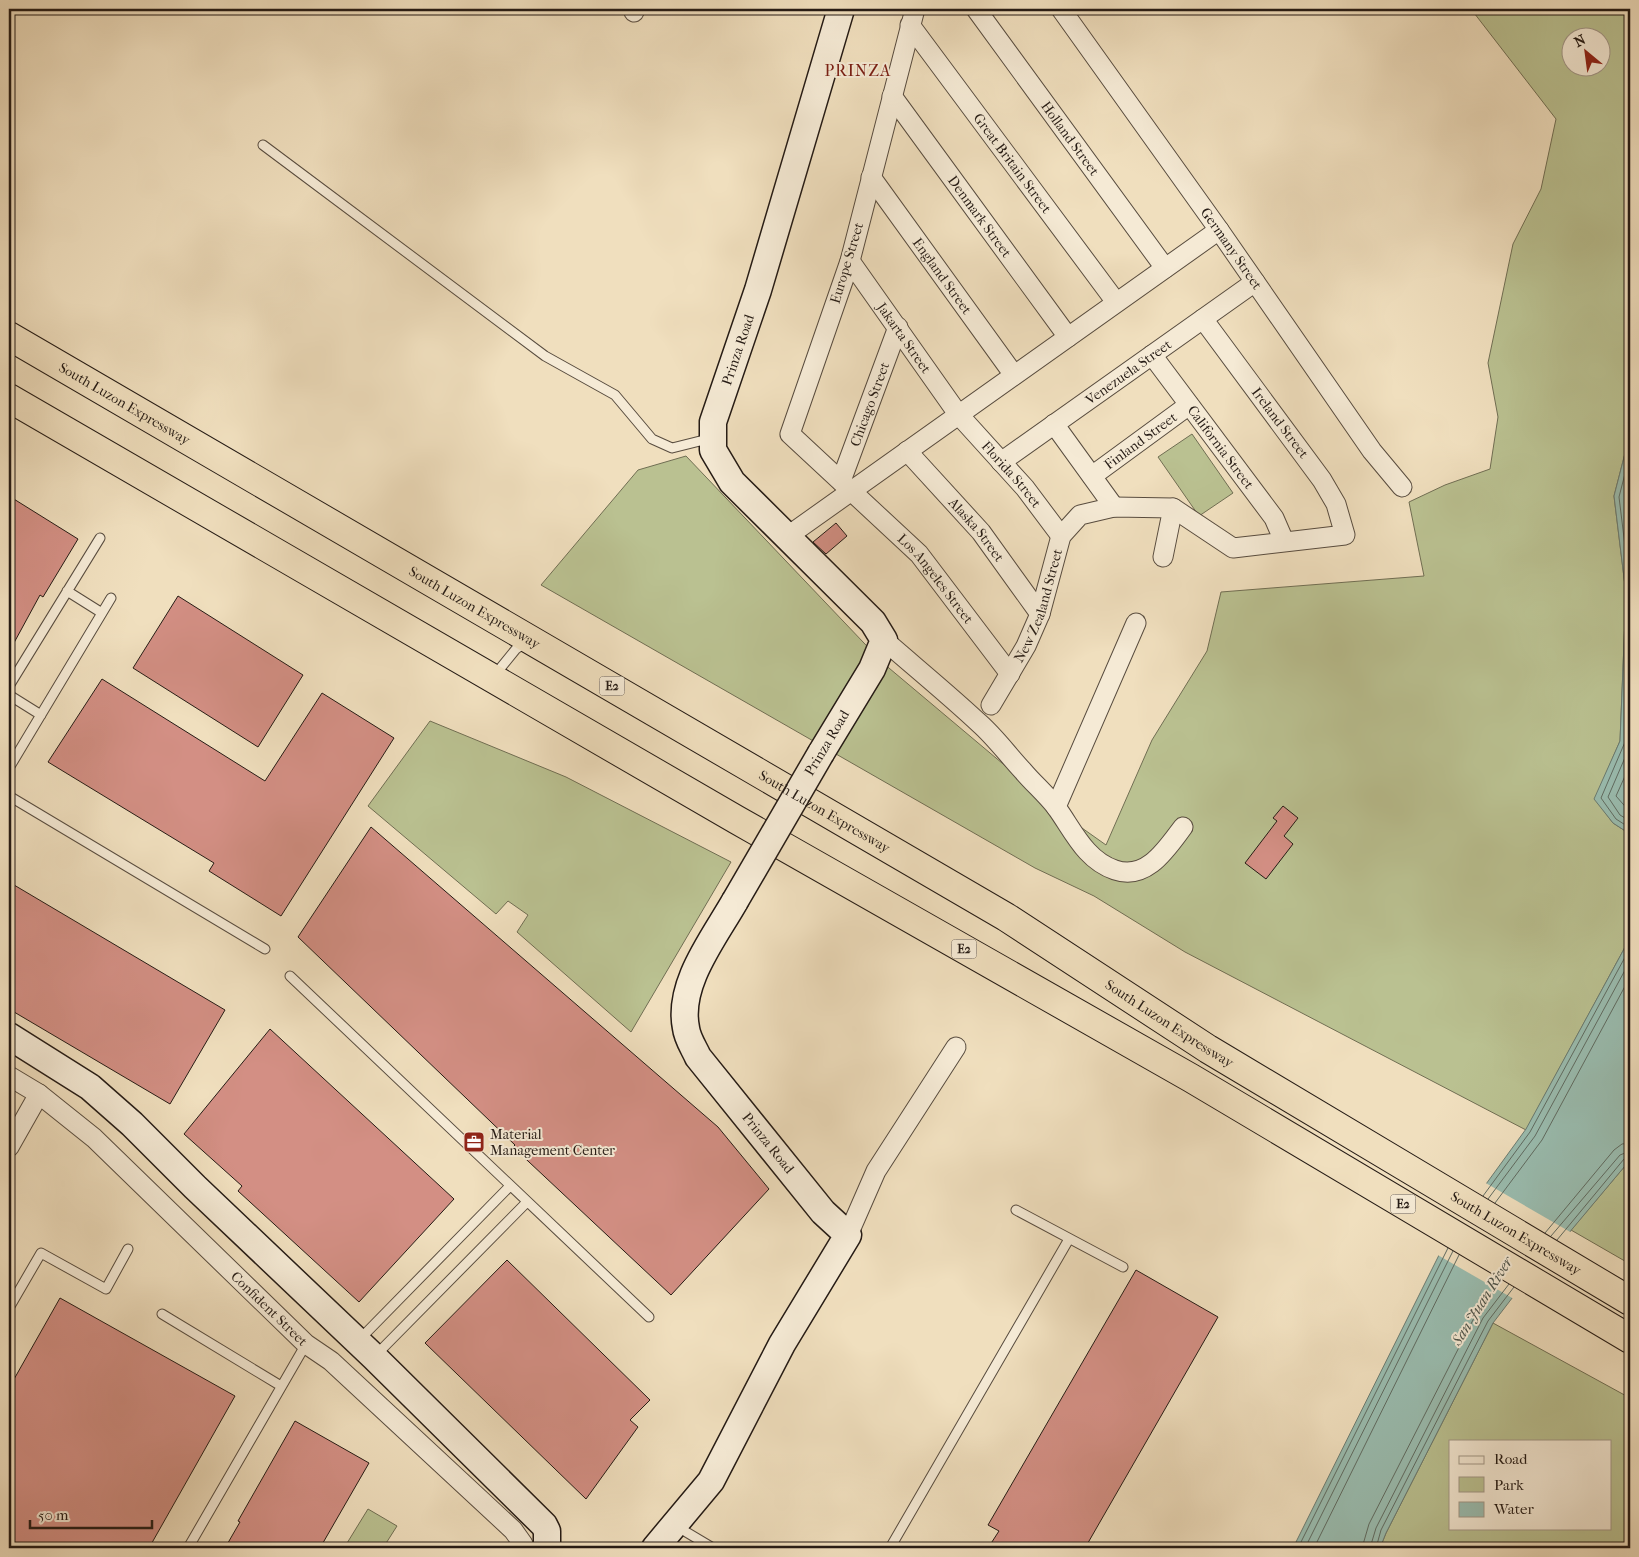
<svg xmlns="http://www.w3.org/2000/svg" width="1639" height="1557" font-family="'IM FELL French Canon',serif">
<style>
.green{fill:#bac191;stroke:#706e53;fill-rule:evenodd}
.water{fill:#9abdb0;stroke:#6b7c72}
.pier{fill:#f0dfbe}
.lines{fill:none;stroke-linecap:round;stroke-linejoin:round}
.shore{stroke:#606c62;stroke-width:1}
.building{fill:#d38f84;stroke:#251b15}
.lane-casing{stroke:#584c3f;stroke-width:11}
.street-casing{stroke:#584c3f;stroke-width:21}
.secondary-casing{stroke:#251b15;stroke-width:29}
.highway-casing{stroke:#251b15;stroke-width:30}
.lane{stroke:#f5ead5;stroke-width:9}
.street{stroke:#f5ead5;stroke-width:19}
.secondary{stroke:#f5ead5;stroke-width:26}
.highway{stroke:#f0dfbe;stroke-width:28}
.secondary-bridge-casing{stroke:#251b15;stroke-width:29;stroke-linecap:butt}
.secondary-bridge{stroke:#f5ead5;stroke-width:26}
.labels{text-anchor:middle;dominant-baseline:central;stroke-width:4;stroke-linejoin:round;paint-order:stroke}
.shield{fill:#f5ead5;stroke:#63594f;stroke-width:1}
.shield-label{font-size:12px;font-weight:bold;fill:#251b15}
.street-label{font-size:14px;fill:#251b15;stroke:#f5ead5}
.poi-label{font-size:14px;fill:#251b15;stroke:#f5ead5;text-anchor:start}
.water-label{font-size:15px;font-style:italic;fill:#4e544b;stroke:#f5ead5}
.quarter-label{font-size:16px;letter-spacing:1px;fill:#7a1f14;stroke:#f5ead5}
</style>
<rect width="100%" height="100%" fill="#f0dfbe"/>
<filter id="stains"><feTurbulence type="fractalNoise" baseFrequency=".004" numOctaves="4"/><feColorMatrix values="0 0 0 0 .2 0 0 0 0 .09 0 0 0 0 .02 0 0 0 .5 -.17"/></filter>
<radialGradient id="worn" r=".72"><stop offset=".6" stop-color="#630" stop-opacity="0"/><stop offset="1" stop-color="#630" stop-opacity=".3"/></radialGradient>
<!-- green -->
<path class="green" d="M1471,9h159v425l-16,62 12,98 -6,147 -25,58 18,24 17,11v104l-104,192 -341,-178 -91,-56 -59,-28 -494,-283 97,-115 48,-14 197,207 182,153 41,29 46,-105 55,-89 14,-59 203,-16 -15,-74 36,-17 45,-16 8,-52 -10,-54 25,-119 28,-55 15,-70zM1572,38h30v30h-30z
M1192,434l41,59 -34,23 -41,-59z
M430,721l136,56 165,85 -100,170 -114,-100 11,-17 -20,-14 -12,13 -128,-108z
M1630,1160v104l-59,-34z
M1493,1323l137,75v150h-250l6,-15zM1450,1441h160v87h-160z
M368,1509l29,17 -14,22h-39z"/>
<!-- water -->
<path class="water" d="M1630,434v400l-17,-11 -19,-24 26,-58 6,-147 -12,-98z
M1630,938v222l-72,86 -29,30 -36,47 -107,210 -6,15h-87l156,-313 77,-106z"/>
<!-- pier -->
<path class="pier" d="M1484,1182l88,51 -58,66 -78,-45 11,-21z"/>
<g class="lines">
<!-- shore -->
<path class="shore" d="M1630,454l-11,43 11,90
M1630,478l-5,19 5,41
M1630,615l-5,127 -24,56 15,21 14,9
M1630,746l-22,51 12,18 10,6
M1630,765l-14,31 14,16
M1483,1196l47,-64 100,-184
M1488,1199l47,-63 95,-175
M1495,1203l47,-63 88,-163
M1545,1233l69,-83 8,-6 8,-1
M1551,1236l69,-81 10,-4
M1557,1240l67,-81 6,-2
M1298,1548l150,-300
M1305,1548l148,-297
M1314,1548l145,-293
M1362,1548l7,-24 107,-210 26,-34
M1370,1548l6,-20 107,-210 26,-34
M1376,1548l5,-18 107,-209 26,-34"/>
</g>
<!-- building -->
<path class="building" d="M9,496l69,43 -35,58 -3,-2 -31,57z
M836,523l11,13 -21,18 -13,-12z
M178,596l125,79 -45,72 -125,-79z
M102,679l163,102 57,-88 72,45 -113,178 -72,-45 5,-8 -166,-101z
M1283,806l15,12 -14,18 9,8 -27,35 -21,-16 32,-42 -4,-3z
M371,827l347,300 51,62 -98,106 -158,-148 2,-2 -217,-208z
M9,882l216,128 -55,94 -161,-95z
M270,1029l184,170 -95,103 -121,-111 4,-5 -58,-52z
M507,1260l143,140 -20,20 8,7 -52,72 -161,-156z
M1136,1270l82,47 -133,231h-97l11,-17 -11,-6z
M60,1298l175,98 -86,152h-140v-160z
M295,1421l74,42 -49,85h-95l15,-26 -2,-1z"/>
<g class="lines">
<!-- lane casing -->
<g class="lane-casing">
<path id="lane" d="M263,145l282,211 70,39 37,44 20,9 40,-10
M67,591l35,22
M494,676l22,-27 10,-7
M9,686l91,-148
M9,695l32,20
M9,768l102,-170
M9,796l256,153
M290,976l359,341
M1016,1210l107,57
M9,1308l32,-55 65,36 22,-40
M162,1314l119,72
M360,1339l150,-153
M376,1355l151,-153
M676,1526l37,22
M188,1548l118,-204
M890,1548l179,-309"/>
</g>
<!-- street casing -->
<g class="street-casing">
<g id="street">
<path id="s1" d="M915,9l-65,252 -60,173 129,120 91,120"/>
<path id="s2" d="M976,9l189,259"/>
<path id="s3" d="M1061,9l158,221 153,221 30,36"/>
<path d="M634,12l1,-3"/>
<path id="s4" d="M910,25l206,277"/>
<path id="s5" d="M892,96l176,241"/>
<path id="s6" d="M871,177l143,198"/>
<path id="s7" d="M850,261l108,153 67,74 36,48"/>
<path id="s8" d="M1152,355l122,163 10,23"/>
<path d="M1054,424l60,83"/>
<path id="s9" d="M907,451l74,81 59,82"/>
<path id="s10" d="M1001,462l254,-180"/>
<path id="s11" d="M1092,476l97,-71"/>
<path id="s12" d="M841,481l57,-154"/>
<path d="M788,536l431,-306"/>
<path d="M1163,557l10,-49"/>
<path d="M884,640c32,28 64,54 95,83 16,14 29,32 44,48 10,12 23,23 33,36 17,23 29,53 59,63 32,11 52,-22 68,-43"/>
<path id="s13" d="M991,705l35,-59 14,-32 21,-78 19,-21 34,-8 59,1 60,40 112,-13 -9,-31 -14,-24 -119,-161"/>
<path d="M1056,807l80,-184"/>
<path id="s14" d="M9,1076l30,18 55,44 212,206 25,17 182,169 10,14v4"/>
<path d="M9,1147l30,-53"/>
<path d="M848,1235l28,-64 80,-124"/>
</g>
</g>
<!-- secondary casing -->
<g class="secondary-casing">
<g id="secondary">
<path id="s15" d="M821,753l51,-84 12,-29 -11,-18 -141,-140 -19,-32v-28l45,-132 83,-281"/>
<path d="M9,1036l81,51 42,37 63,63 179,170 170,168 3,6v17"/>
<path d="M655,1548l56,-67 71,-137 66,-109 -25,-23 -125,-155c-4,-9 -11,-19 -12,-29 -9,-44 28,-90 49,-127"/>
</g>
</g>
<!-- highway casing -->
<g class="highway-casing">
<g id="highway">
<path id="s16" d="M9,336l997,581 202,132 422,252"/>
<path d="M9,398l728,422 454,258 439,261"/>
</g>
</g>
<!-- lane -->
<use href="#lane" class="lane"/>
<!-- street -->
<use href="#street" class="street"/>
<!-- secondary -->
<use href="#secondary" class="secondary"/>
<!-- highway -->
<use href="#highway" class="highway"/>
<!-- secondary-bridge casing -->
<g class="secondary-bridge-casing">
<path id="secondary-bridge" d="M735,901l86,-148"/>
</g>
<!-- secondary-bridge -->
<use href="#secondary-bridge" class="secondary-bridge"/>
</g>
<!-- icons -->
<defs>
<g id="office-square" transform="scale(1.125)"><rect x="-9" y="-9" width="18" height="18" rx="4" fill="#8f2418" stroke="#f5ead5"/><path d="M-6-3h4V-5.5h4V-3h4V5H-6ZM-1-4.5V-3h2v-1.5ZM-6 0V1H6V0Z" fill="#fff"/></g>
</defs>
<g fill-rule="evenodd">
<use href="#office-square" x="474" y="1142"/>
</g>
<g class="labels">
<!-- shield labels -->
<g class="shield">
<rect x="599.5" y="676.5" width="25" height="19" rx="4"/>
<rect x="951.5" y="939.5" width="25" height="19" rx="4"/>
<rect x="1390.5" y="1194.5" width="25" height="19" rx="4"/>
</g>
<g class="shield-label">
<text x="612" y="686">E2</text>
<text x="964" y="949">E2</text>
<text x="1403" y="1204">E2</text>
</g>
<!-- street labels -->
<g class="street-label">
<text stroke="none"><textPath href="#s2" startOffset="160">Holland Street</textPath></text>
<text stroke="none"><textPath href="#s4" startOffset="172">Great Britain Street</textPath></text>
<text stroke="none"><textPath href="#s5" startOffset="149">Denmark Street</textPath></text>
<text stroke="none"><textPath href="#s3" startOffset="294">Germany Street</textPath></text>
<text transform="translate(847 263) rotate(-73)">Europe Street</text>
<text stroke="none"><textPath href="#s6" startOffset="122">England Street</textPath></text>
<text stroke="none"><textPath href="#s7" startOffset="94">Jakarta Street</textPath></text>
<text stroke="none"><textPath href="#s15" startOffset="491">Prinza Road</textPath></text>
<text stroke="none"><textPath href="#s10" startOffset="156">Venezuela Street</textPath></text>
<text stroke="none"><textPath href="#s16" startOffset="134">South Luzon Expressway</textPath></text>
<text stroke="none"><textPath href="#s12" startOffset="82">Chicago Street</textPath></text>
<text transform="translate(1280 423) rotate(53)">Ireland Street</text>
<text stroke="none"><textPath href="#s11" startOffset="60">Finland Street</textPath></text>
<text stroke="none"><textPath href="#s8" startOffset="115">California Street</textPath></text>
<text stroke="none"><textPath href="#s7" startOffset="268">Florida Street</textPath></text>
<text stroke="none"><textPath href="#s9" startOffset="105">Alaska Street</textPath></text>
<text stroke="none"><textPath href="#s1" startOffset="649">Los Angeles Street</textPath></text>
<text stroke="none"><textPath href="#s13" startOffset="111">New Zealand Street</textPath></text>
<text stroke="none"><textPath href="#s16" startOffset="539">South Luzon Expressway</textPath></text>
<text transform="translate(827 743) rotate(-59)">Prinza Road</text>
<text stroke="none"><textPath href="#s16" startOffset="944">South Luzon Expressway</textPath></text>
<text stroke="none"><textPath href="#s16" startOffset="1349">South Luzon Expressway</textPath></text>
<text transform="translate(768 1143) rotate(51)">Prinza Road</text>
<text stroke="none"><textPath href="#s16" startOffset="1754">South Luzon Expressway</textPath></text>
<text stroke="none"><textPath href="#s14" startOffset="350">Confident Street</textPath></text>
</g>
<!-- poi labels -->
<g class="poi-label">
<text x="490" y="1134">Material<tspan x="490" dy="16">Management Center</tspan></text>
</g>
<!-- water labels -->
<g class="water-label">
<text transform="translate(1482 1301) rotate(-58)">San Juan River</text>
</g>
<!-- quarter labels -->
<g class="quarter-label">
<text x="858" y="70">PRINZA</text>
</g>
</g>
<!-- margin -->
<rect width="1639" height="1557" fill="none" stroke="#f0dfbe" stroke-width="30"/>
<rect x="10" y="10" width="1619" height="1537" fill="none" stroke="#251b15" stroke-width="2.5"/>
<rect x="15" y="15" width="1609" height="1527" fill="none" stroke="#251b15"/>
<!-- legend -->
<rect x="1449" y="1440" width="162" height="90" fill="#f5ead5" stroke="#a29788"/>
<rect x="1459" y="1456" width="25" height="8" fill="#f5ead5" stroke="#a29788"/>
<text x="1494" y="1464" font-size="15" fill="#251b15">Road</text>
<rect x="1459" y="1477" width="25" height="15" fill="#bac191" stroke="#a29788"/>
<text x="1494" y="1490" font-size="15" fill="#251b15">Park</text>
<rect x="1459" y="1502" width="25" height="15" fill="#9abdb0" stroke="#a29788"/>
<text x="1494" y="1514" font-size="15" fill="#251b15">Water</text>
<!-- north arrow -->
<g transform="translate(1586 52) rotate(331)"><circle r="24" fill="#f5ead5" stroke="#a29788"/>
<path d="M0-4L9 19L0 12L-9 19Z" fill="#8f2418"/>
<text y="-8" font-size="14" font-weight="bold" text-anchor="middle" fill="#251b15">N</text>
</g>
<!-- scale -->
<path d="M30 1520v8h122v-8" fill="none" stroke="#251b15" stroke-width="2.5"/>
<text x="38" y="1520" font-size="15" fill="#251b15" stroke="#f5ead5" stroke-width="4" paint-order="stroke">50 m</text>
<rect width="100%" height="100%" filter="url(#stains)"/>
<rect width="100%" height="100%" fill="url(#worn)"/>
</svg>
